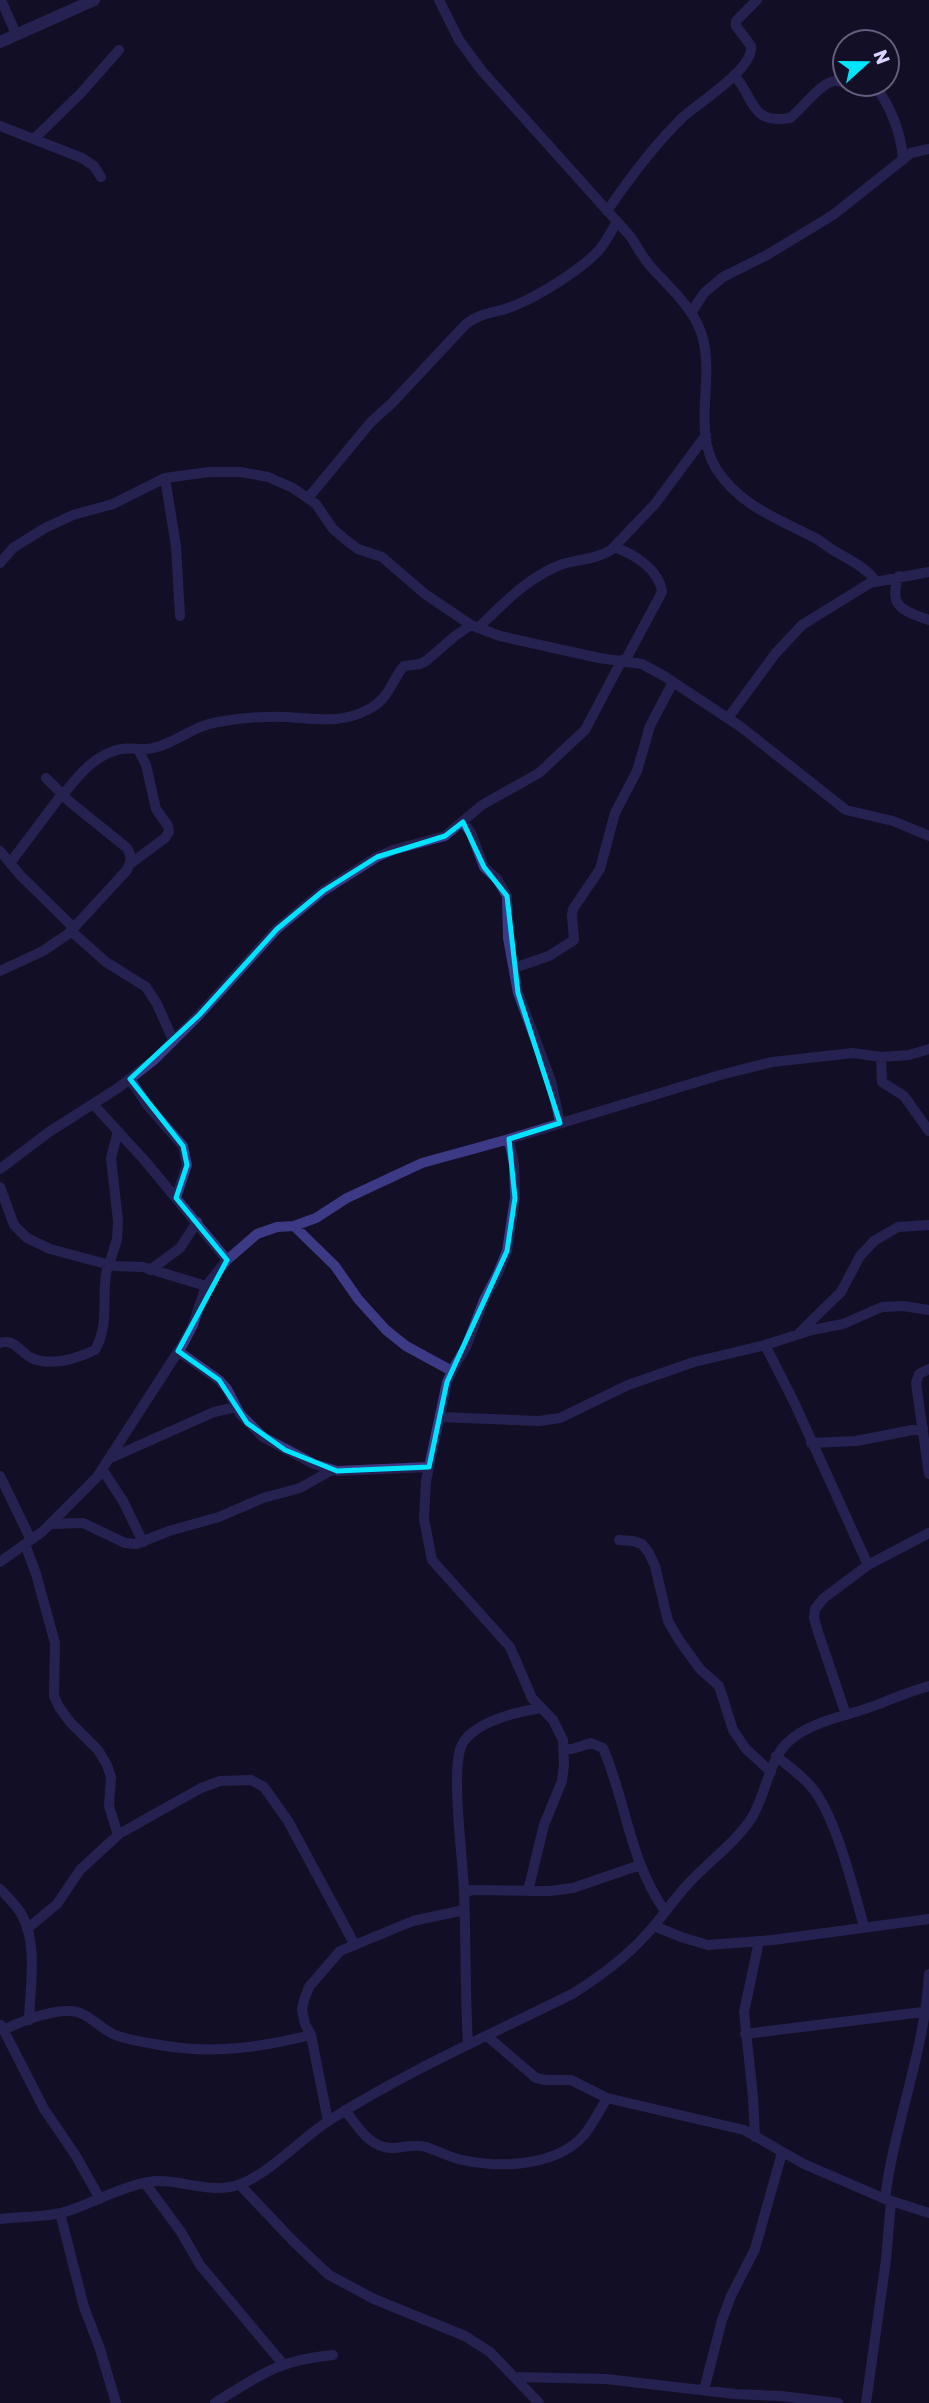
<svg xmlns="http://www.w3.org/2000/svg" width="929" height="2403" font-family="Rubik,sans-serif">
<style>
.lines{fill:none;stroke-linecap:round;stroke-linejoin:round}
.minor{stroke:#3d3a85;stroke-width:10}
.tertiary{stroke:#3d3a85;stroke-width:12}
.marked{fill:none;stroke:#00e5ff;stroke-width:5;stroke-linejoin:round}
</style>
<rect width="100%" height="100%" fill="#130f26"/>
<g class="lines">
<!-- minor -->
<path class="minor" d="M1,0l15,34
M439,0l20,40 23,31 148,165c7,10 13,22 21,31 19,21 45,43 52,72 11,43 -11,92 14,131 23,35 59,48 94,66 10,4 17,12 27,17 15,9 27,14 38,28
M734,75c21,23 16,50 56,43 12,-9 31,-36 45,-37 9,-1 12,6 22,3
M874,84c17,23 27,47 29,76
M0,126l82,32 12,8 7,11
M35,138l46,-45 38,-43
M607,211c22,-32 47,-66 75,-93 16,-15 72,-49 69,-72l-15,-20v-5l21,-21
M691,313l13,-20 19,-16 44,-22 66,-40 78,-62 18,-4
M165,478l11,68 4,70
M308,498l63,-76 21,-19 74,-79c18,-13 26,-10 45,-17 25,-9 71,-38 88,-57 7,-8 12,-19 18,-28
M614,547c20,7 45,22 48,45l-37,69
M0,563l13,-15 32,-20 28,-13 40,-11 52,-26 44,-6h32l27,5 25,11 23,16 17,25 13,11 12,9 24,8 43,37 46,31 29,11 99,22 43,6 22,12 77,51 105,83 47,11 36,15
M899,576c-12,31 5,35 30,44
M478,628c25,-24 49,-50 82,-63 17,-6 35,-5 51,-15l44,-46 51,-69
M728,718l47,-64 27,-29 68,-42 59,-11
M63,795c15,-19 32,-41 58,-46 11,-2 21,2 32,-1 22,-4 39,-22 65,-26 22,-4 47,-6 69,-5 31,2 56,7 84,-9 18,-10 21,-28 33,-42l16,-2 6,-3 29,-25 16,-11
M463,822l8,11 13,34 13,12 10,17 1,42 10,55 33,88 9,42
M0,851l20,24 54,53
M10,863l52,-69
M130,864l35,-26 4,-6 -1,-6 -12,-17 -10,-44 -8,-16
M71,931l35,31 40,25 11,17 16,36
M514,968l35,-12 25,-16 -2,-25 1,-6 27,-40 15,-56 22,-42 13,-45 23,-44
M0,971l43,-20 25,-17 59,-64c4,-9 5,-13 0,-22l-57,-46 -24,-24
M881,1057l1,25 22,14 25,35
M130,1079l18,27 35,40 4,19 -11,33
M93,1104l53,58 81,98
M509,1139l5,26 1,33 -8,53 -9,22 -14,27 -18,47 -12,20 -7,15 -21,99 -2,38 8,41 78,87 22,51 21,22 10,20 1,24 -2,17 -18,44 -16,66
M0,1169l49,-37 69,-44 36,-28 45,-45 78,-86 46,-38 54,-34 16,-7 52,-14 37,-31 57,-32 46,-43 37,-70
M0,1187l14,38 13,13 23,11 64,17 29,1 63,19
M294,1226l41,40 23,33 28,31 20,16 46,25
M109,1265l8,-26 1,-18 -7,-63 7,-27
M150,1270l30,-22 17,-26
M799,1333l42,-41 19,-36 14,-15 24,-14 31,-2
M0,1343c16,-5 20,11 34,16 19,7 44,-1 61,-9 16,-27 5,-58 13,-86
M765,1345l29,57 74,163
M178,1351l41,29 8,9 13,25 23,23 51,27 23,7 92,-4
M929,1369l-10,5 -3,9 13,91
M440,1417l99,4 21,-3 68,-33 66,-23 71,-17 47,-15 31,-6 39,-17 21,-1 26,4
M811,1443l45,-2 67,-13
M113,1457l101,-45 22,-5
M102,1469l21,32 20,41
M0,1476l31,64
M51,1524l32,-1 42,20 11,1 33,-13 50,-14 44,-19 37,-10 32,-18
M619,1540l14,1 9,3 7,9 6,13 13,55 11,19 21,29 19,17 14,44 13,19 25,23
M25,1544l11,30 19,69 -1,53 5,11 11,15 28,28 9,15 4,12 -2,29 9,29
M0,1562l42,-30 55,-55 86,-133 10,-19 13,-39 21,-26 30,-26 20,-7 17,-1 22,-8 31,-20 75,-35 87,-24 211,-64 52,-13 81,-9 28,4 28,-2 20,-6
M846,1715l-28,-83 -4,-14 1,-9 9,-11 44,-33 61,-32
M564,1749h8l19,-6 12,5c24,56 26,112 62,163
M776,1756c13,11 30,22 40,37 22,32 37,95 48,133
M0,1889c8,8 16,16 22,26 16,29 8,73 7,105
M464,1892l9,-2 77,1 23,-3 67,-23
M654,1926l27,11 27,8 65,-5 156,-21
M27,1929l30,-25 23,-34 39,-36 82,-46 19,-7 31,-1 13,7 24,34 67,124
M1,2025l43,84 32,47 24,43
M3,2030c20,-9 45,-20 68,-19 17,1 27,16 42,23 16,7 36,9 53,12 50,8 96,1 145,-11
M745,2034l178,-22
M487,2036l49,42 10,2h25l36,18 137,32 60,34 81,35 44,14
M468,2045c-3,-51 -2,-103 -4,-155 -2,-36 -7,-72 -7,-107 0,-12 0,-32 7,-42 16,-21 52,-29 77,-33
M345,2110c13,17 26,40 49,38 11,-1 21,-4 32,-1 12,4 23,10 36,13 38,8 94,7 122,-25 9,-11 16,-25 23,-37
M328,2121l-17,-86 -6,-11 -3,-14 2,-10 5,-13 31,-36 73,-30 51,-11
M755,2137l-2,-40 -9,-85 15,-71
M145,2183l36,49 19,33 83,99
M240,2185l54,57 35,33 45,24 91,37 25,16 49,51
M885,2199c9,-75 40,-148 44,-225
M60,2213l24,94 16,42 16,54
M0,2219c23,-3 46,-1 68,-8 27,-9 52,-24 80,-29 30,-5 60,13 90,3 31,-10 65,-49 95,-67 76,-48 161,-85 241,-125 25,-16 50,-34 70,-56 16,-16 28,-36 44,-53 20,-22 46,-40 63,-65 15,-24 18,-59 36,-76 23,-23 63,-27 92,-39 17,-7 32,-13 50,-18
M515,2377l91,2 129,15 46,2 57,7
M704,2390l18,-70 9,-24 24,-47 27,-96
M215,2403c45,-28 63,-43 118,-48
M866,2403l20,-143 5,-59"/>
<!-- tertiary -->
<path class="tertiary" d="M0,42l94,-42"/>
</g>
<!-- marked area -->
<path d="M0 0H929V2403H0ZM463,822l21,45 23,29 11,97 42,130 -51,16 6,59 -8,53 -60,131 -18,85 -92,4 -52,-21 -38,-27 -28,-43 -41,-29 49,-91 -51,-62 11,-33 -4,-19 -53,-67 69,-64 78,-86 46,-38 54,-34 68,-21z" fill="#130f26" fill-opacity=".55" fill-rule="evenodd"/>
<path class="marked" d="M463,822l21,45 23,29 11,97 42,130 -51,16 6,59 -8,53 -60,131 -18,85 -92,4 -52,-21 -38,-27 -28,-43 -41,-29 49,-91 -51,-62 11,-33 -4,-19 -53,-67 69,-64 78,-86 46,-38 54,-34 68,-21z"/>
<!-- north arrow -->
<g transform="translate(866 63) rotate(69)"><circle r="33" fill="#130f26" stroke="#625e7d" stroke-width="2"/>
<path d="M0-5L12 26L0 18L-12 26Z" fill="#00e5ff"/>
<text y="-10" font-size="19" font-weight="bold" text-anchor="middle" fill="#d9d4ff">N</text>
</g>
</svg>
